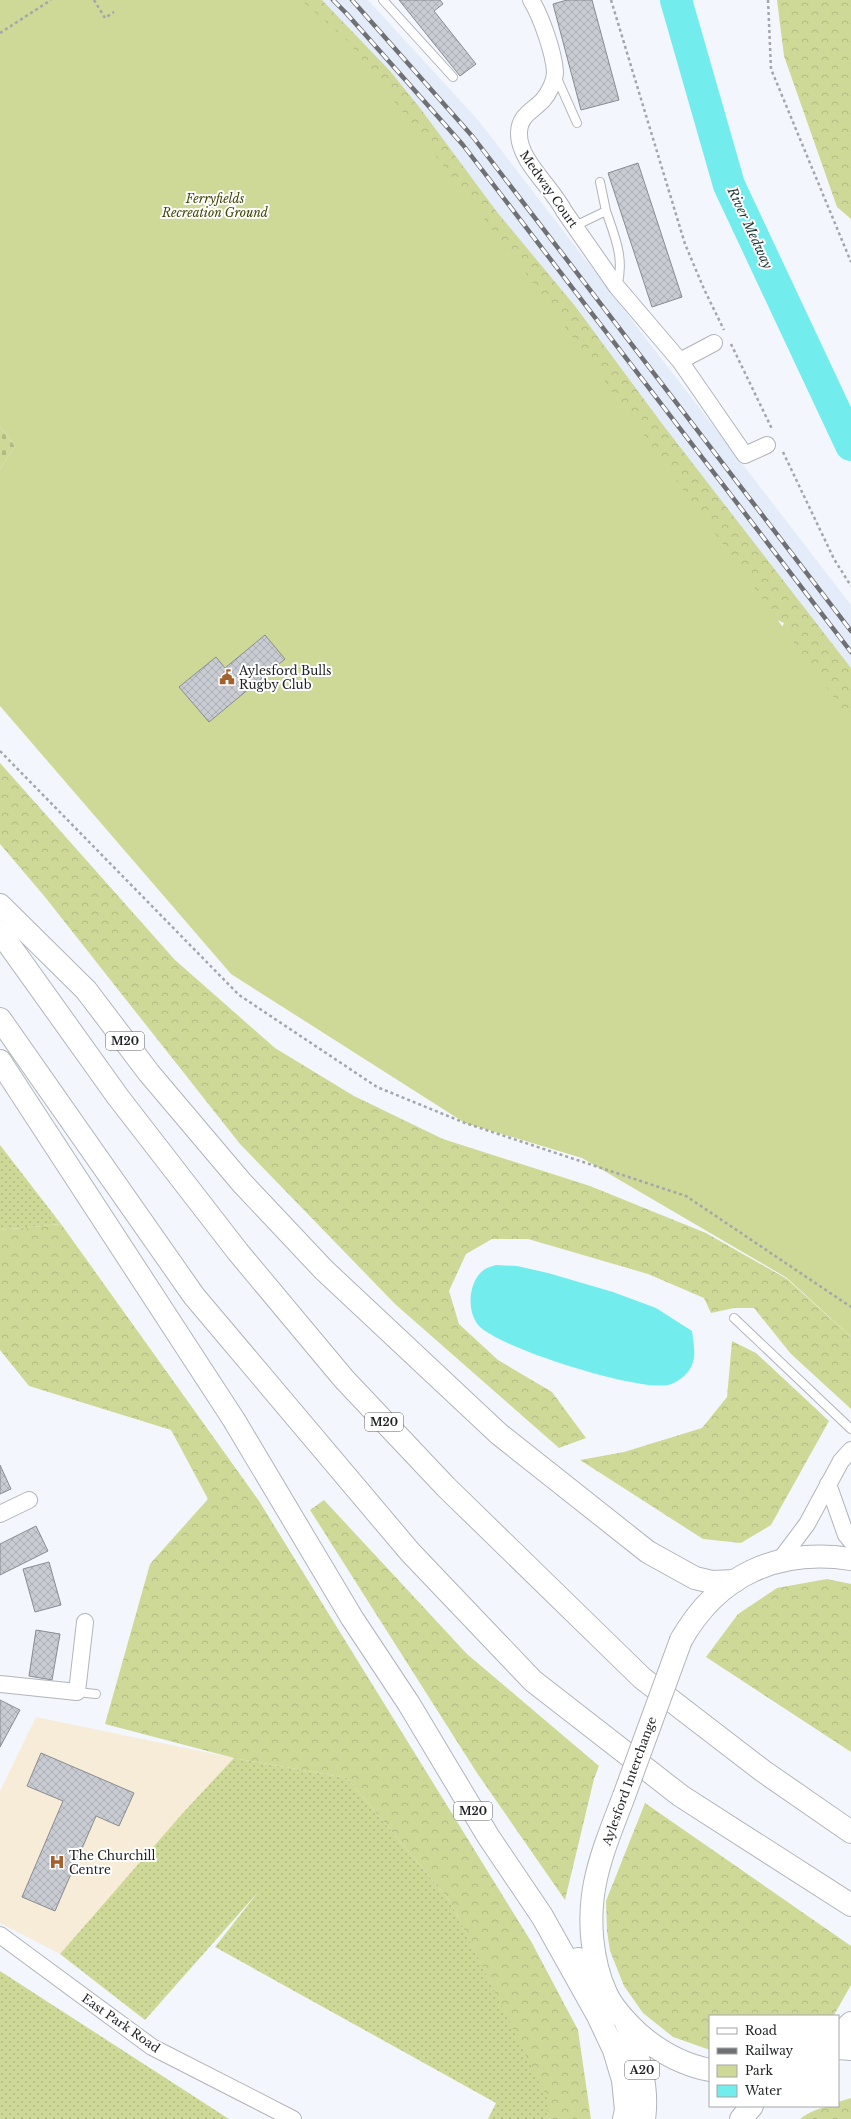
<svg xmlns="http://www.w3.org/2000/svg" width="851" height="2119" font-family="'Libre Baskerville',serif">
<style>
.built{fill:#e4ecf9}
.medical{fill:#f7ecd7}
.grass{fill:url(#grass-dots)}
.forest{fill:url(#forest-crowns)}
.cemetery{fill:url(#cemetery-stones)}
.park{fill:#ced997}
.water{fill:#73eced}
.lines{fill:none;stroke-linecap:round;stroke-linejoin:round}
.river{stroke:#73eced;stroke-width:32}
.building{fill:url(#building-cross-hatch);stroke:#888c91}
.service-casing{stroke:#b1b4ba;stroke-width:10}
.minor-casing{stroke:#b1b4ba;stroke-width:18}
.primary-casing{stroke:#b1b4ba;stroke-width:24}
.motorway-casing{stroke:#b1b4ba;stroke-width:24}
.path{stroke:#a3a6ab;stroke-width:2.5;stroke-dasharray:3 3;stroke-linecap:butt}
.service{stroke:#fff;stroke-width:8}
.minor{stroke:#fff;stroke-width:16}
.primary{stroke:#fff;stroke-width:22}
.motorway{stroke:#fff;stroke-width:22}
.rail-casing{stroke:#6e7074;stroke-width:4.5}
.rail{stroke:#fff;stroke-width:3;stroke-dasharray:9;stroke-linecap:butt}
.primary-bridge-casing{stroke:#b1b4ba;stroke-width:24;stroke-linecap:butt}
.primary-bridge{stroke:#fff;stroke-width:22}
.labels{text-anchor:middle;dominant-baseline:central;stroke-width:4;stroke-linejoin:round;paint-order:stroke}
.shield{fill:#fff;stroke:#626364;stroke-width:1}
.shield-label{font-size:11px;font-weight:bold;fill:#1f2022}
.street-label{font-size:12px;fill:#1f2022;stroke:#fff}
.park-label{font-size:12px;font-style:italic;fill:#3e4401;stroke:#fff}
.poi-label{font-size:12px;fill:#1f2022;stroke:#fff;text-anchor:start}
.water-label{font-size:13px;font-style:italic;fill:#1f3535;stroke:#fff}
</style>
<defs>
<pattern id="grass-dots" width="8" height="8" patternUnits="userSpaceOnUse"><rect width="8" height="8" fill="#ced997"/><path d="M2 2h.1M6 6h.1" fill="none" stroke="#b0ba82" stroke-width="1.8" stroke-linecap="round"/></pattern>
<pattern id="forest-crowns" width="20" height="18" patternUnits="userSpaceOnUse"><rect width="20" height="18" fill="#ced997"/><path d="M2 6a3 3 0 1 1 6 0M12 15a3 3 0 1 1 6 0" fill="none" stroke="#b0ba82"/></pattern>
<pattern id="cemetery-stones" width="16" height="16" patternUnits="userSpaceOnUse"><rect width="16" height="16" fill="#ced997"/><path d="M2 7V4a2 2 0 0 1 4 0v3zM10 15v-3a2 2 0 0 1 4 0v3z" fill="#b0ba82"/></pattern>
<pattern id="building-cross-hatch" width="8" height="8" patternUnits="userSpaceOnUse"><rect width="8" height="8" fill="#c8ccd2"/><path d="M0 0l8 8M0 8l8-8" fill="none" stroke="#abafb4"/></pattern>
</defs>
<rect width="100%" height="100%" fill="#f3f7fd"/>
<!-- built -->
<path class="built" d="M301,0h67l110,120 373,485v72z"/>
<!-- medical -->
<path class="medical" d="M36,1717l198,41 -174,196 -60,-31v-132z"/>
<!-- grass -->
<path class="grass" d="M0,1145l61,79 -61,6z
M234,1758l113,20 103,123 100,201 -4,17h-58l8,-16 -281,-156 44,-56 -114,129 -85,-66 122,-140z
M0,1971l229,148h-229z"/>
<!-- forest -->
<path class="forest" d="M267,0h55l68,71 30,37 77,104 78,94 88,119 188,243v93l-75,-121 8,-17 -24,-11z
M777,0h74v219l-14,-12 -53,-151z
M0,763l175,197 100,88 79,48 89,43 147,47 116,47 81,46 64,58v72l-60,-55 -37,-46h-20l-23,5 -7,-15 -56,-24 -120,-35h-36l-26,15 -17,37 10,33 39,36 54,32 34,46 -27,10 -164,-144 -155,-160 -195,-247 -45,-53z
M61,1224l198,277 273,442 46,87 13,89h-45l3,-17 -99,-201 -103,-123 -113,-20 -129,-34 45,-160 58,-65 -37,-69 -142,-44 -29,-36v-120z
M732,1341l24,12 73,68 -58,104 -30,18 -38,-4 -123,-79 44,-8 78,-24 25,-31z
M324,1500l143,154 132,112 -5,13 -29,121 -88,-127 -167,-263z
M827,1579l24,5v168l-145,-95 32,-43 39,-26z
M645,1803l206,143v39l-17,30 -124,1v34l-37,-13 -30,-24 -19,-27 -14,-35 -3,-20 -1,-30z
M851,2098v21h-51c12,-9 23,-13 38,-13v-4z"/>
<!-- cemetery -->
<path class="cemetery" d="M0,427l15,19 -15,23z"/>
<!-- park -->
<path class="park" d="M0,0h301l47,41 186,243 317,437v616l-64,-59 -205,-120 -117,-35 -234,-149 -231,-268v-237l15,-23 -15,-19z"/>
<!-- water -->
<path class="water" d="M496,1265l21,1 31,7 65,19 43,16 36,23c2,16 6,31 -6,43 -3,4 -13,10 -18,11 -31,6 -166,-36 -189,-59 -13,-14 -11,-46 6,-57 3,-2 8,-3 11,-4z"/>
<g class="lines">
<!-- river -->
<path class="river" d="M676,0l53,185 122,260"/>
</g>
<!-- building -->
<path class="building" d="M399,0h41l3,4 -9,7 42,53 -16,12z
M567,0h25l27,100 -38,10 -28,-106z
M638,163l44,134 -30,10 -44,-134z
M265,635l20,24 -76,63 -30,-35 37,-30 9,11z
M0,1465l11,24 -11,5z
M36,1526l12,25 -48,24v-31z
M49,1562l12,43 -26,7 -12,-43z
M36,1630l24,4 -8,46 -23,-4z
M0,1700l20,10 -20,37z
M41,1753l93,40 -15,33 -23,-10 -41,95 -33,-14 41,-96 -36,-15z"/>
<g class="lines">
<!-- service casing -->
<g class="service-casing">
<path id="service" d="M383,0l70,77
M556,76l21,47
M606,211c9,26 19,48 11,76
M575,226l31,-15 -6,-29
M734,1318l117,111
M77,1692l19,2"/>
</g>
<!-- minor casing -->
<g class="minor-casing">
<path id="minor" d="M531,0c10,16 23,53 24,72 0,9 -6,21 -12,28 -9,10 -24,15 -24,33 -1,27 33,54 45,78l53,76 63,74 34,-18
M680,361l65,94 22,-10
M828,1484l18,51 5,6
M0,1514l29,-14
M780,1560l27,-36 34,-63 10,-11
M0,1684l77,8 8,-70
M0,1935l152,112 141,72"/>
</g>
<!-- primary casing -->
<g class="primary-casing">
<path id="primary" d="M681,1640c37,-65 96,-92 170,-81
M624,1796c-11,29 -23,57 -29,87 -7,35 -4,77 11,110 7,16 21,30 34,42 20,17 44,30 70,35
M626,2023c12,32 23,62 18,96
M838,2036l13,-13
M741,2119l11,-13"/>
</g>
<!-- motorway casing -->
<g class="motorway-casing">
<path id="motorway" d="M0,905l86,85 63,83 93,110 82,87 175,164 149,118 47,26 17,4 23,-1
M0,932l118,165 120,155 106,127 102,108 196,191 121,93 88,61
M0,1019l194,277 216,256 123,129 148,115 170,109
M0,1061l234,359 118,198 57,86 79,132 54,80 56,100 16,34 9,30 3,30 -2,9
M578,1959l28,35
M838,2048l13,1"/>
</g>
<!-- path -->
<path class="path" d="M94,0l11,18 9,-6
M611,0l74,244 19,45 20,41
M768,0l3,69 80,193
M0,33l51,-33
M731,344l41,85
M783,452l51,107 17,27
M0,751l239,244 138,92 88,36 221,73 165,111"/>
<!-- service -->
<use href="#service" class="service"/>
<!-- minor -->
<use href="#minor" class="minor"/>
<!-- primary -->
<use href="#primary" class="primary"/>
<!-- motorway -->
<use href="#motorway" class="motorway"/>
<!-- rail casing -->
<g class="rail-casing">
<path id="rail" d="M333,0l14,14 116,131 388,507
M352,0l121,137 378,494"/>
</g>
<!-- rail -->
<use href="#rail" class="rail"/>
<!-- primary-bridge casing -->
<g class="primary-bridge-casing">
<path id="primary-bridge" d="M624,1796l57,-156"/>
</g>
<!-- primary-bridge -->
<use href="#primary-bridge" class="primary-bridge"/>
</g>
<!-- icons -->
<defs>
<g id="civic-bare" transform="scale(1.2)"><path d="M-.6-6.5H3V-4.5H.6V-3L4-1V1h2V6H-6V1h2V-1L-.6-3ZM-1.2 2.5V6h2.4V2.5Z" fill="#a3622c" stroke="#fff" stroke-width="2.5" paint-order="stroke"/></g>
<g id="hospital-bare" transform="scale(1.2)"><path d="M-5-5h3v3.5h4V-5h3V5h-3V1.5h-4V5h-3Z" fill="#a3622c" stroke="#fff" stroke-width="2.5" paint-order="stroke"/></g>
</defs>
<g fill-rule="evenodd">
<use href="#civic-bare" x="227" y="677"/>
<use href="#hospital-bare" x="57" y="1862"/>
</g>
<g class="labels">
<!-- shield labels -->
<g class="shield">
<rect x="106" y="1032" width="38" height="18" rx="3"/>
<rect x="365" y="1413" width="38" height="18" rx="3"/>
<rect x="454" y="1802" width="38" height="18" rx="3"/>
<rect x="625" y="2061" width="34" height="18" rx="3"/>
</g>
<g class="shield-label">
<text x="125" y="1041">M20</text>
<text x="384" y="1422">M20</text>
<text x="473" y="1811">M20</text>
<text x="642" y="2070">A20</text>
</g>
<!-- street labels -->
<g class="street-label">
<text transform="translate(549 189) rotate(55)">Medway Court</text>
<text transform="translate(629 1781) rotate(-70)">Aylesford Interchange</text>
<text transform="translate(121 2023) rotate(35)">East Park Road</text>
</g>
<!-- park labels -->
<g class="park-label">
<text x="215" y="198">Ferryfields<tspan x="215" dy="14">Recreation Ground</tspan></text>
</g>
<!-- poi labels -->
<g class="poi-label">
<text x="239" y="670">Aylesford Bulls<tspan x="239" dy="14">Rugby Club</tspan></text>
<text x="69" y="1855">The Churchill<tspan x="69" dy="14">Centre</tspan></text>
</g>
<!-- water labels -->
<g class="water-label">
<text transform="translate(750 228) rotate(65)">River Medway</text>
</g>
</g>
<!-- legend -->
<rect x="709" y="2015" width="130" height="92" fill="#ffffff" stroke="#a5a6a7"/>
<rect x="717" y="2028" width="20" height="6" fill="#ffffff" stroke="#a5a6a7"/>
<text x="745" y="2035" font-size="12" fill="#1f2022">Road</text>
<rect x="717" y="2048" width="20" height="6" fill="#6e7074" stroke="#a5a6a7"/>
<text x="745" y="2055" font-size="12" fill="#1f2022">Railway</text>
<rect x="717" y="2065" width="20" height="12" fill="#ced997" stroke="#a5a6a7"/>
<text x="745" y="2075" font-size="12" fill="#1f2022">Park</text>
<rect x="717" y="2085" width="20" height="12" fill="#73eced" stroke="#a5a6a7"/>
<text x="745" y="2095" font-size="12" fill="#1f2022">Water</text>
</svg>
